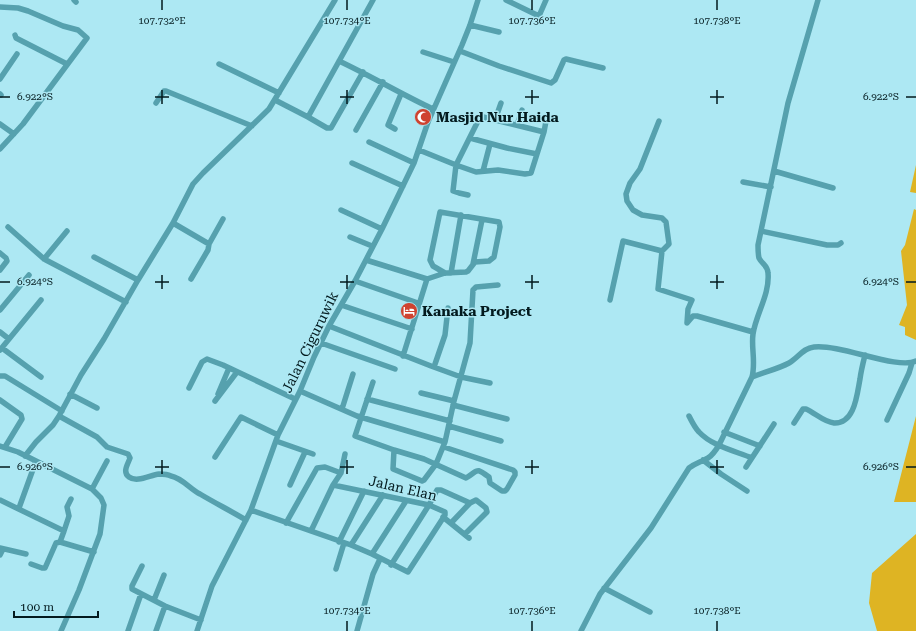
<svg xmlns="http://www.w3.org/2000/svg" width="916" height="631" font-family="'Roboto Serif',serif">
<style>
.green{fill:#deb423}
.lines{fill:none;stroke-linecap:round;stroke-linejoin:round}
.street{stroke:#56a1ae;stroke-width:5.5}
.ticks{fill:none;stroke:#031a1e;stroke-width:1.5}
.labels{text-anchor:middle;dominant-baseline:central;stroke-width:3;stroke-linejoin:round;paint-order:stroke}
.poi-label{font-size:14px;font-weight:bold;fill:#031a1e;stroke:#ade8f3;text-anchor:start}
.street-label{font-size:14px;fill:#031a1e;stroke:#ade8f3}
.ticks-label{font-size:10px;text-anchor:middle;fill:#031a1e;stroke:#ade8f3;stroke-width:3;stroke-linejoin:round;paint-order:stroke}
</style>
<rect width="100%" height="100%" fill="#ade8f3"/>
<!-- green -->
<path class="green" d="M916,165v28l-6,-1z
M914,209l2,1v130l-11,-5v-8l-6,-2 8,-20 -6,-54 4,-6z
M916,416v86h-22z
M916,534v97h-39l-8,-28 3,-30z"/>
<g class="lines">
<!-- street -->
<path class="street" d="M74,0l2,2
M506,0l33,16 7,-16
M0,7l18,1 10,3 35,15 15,4 9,8 -64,86 -23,25
M470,25l29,7
M15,35l1,3 51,26
M460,51l39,15 52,17 4,-3 9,-20 2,-1 37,9
M423,52l31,10
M339,61c32,15 62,33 94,48
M219,64l60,29
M0,79l17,-25
M0,94l1,1
M275,100l33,17 65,-117
M156,103l8,-12h2l86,35
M308,117l19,11h4l32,-56
M495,120l6,-17
M659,121l-19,48 -10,14 -4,11 1,7 6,9 9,5 20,3 4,4 3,22 -7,7 -4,38 34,11 -4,9 -1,14 6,-7h4l56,16
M0,124l14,10
M517,125l5,-15
M395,129l-7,-4 13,-31
M356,130l27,-48
M544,132l2,-11
M470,138l37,10 30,6
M369,142l45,21
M419,150l37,15 23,-46 4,-2 61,15 -13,41 -6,1 -27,-4 -22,2 -20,-7 -3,26 6,2 9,2
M352,163l51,23
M483,171l7,-27
M774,171l59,17
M743,182l28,5
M341,210l41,19
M173,223l36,21 -1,6 -17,29
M8,227l36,32 82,43
M761,231l66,14h11l3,-2
M350,237l22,9
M209,244l14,-25
M0,253l6,5 1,3 -7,9
M94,257l44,23
M44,259l23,-28
M366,260l61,19 18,-6 21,-1 2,-1 7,-9 14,-1 5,-4 6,-30 -1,-5 -59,-10 -10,48 3,6 12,7
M473,264l9,-44
M451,273l10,-58
M355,281l63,22
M610,300l13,-59 39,10
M341,305l71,24
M0,310l29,-35
M329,326l102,40 30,11 29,6
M0,332l9,7
M321,343l74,26
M2,348l39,29
M0,350l41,-50
M403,356l24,-77
M434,367l11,-32 3,-27
M0,376h5l57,35
M752,377c12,-5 26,-8 37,-14 9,-5 14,-15 25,-16 27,-3 83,23 102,14
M373,382l-18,54 39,14 -1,19 29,12 2,-1 12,-16 9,-22 9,-41 16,-58 3,-53 3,-3 22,-2
M189,388l13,-26 5,-3 16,6 72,34
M300,391l57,25 88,26
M421,393l33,8
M70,394l27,14
M218,394l11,-26
M367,399l83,22
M0,400l21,15 1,4 -17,28
M215,401l22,-29
M453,405l54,14
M342,409l11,-35
M59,416l38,21 10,10 21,7 2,4c-2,6 -8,14 -1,19 8,6 21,-2 30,-3 4,0 8,0 12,2 11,2 19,13 29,18 15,9 31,17 46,26
M689,416c3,6 6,12 10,16 13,14 36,19 53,26
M887,420l22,-47 3,-10
M794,423l9,-14h3c9,4 18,13 28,14 21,1 23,-29 26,-44 1,-8 3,-16 5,-24
M449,426l52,15
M724,432l36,14
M276,441l37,13
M0,446l18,6 74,37 9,9 3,7 -4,29 -21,56 -18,41
M394,450l30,9 42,19c13,-8 9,-11 23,-1l1,6 12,8h3l2,-2 8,-14v-3l-2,-2 -69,-23
M25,456l11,-14 17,-17 6,-9 22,-41 23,-36 34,-59 35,-57 20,-39 10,-11 66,-64 66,-109
M215,457l26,-40 37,18
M703,460l18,14 26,17
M746,467l28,-43
M341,473l4,-19
M290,485l15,-33
M92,489l15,-28
M0,500l64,31 -4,11 34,10
M19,508l17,-47
M251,510l100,35 21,9 36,18 37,-57v-3l-16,-7 -96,-20 -22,46
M443,517l26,21
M286,523l31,-55 8,-1 16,6 -8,12
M64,531l5,-15 -2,-9 4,-8
M465,534l22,-22 -1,-4 -10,-8 -6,3
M339,542l25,-51
M351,545l32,-50
M0,548l26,6
M372,554l34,-53
M0,555l3,-6
M31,564l11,4h3l11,-25 4,-1
M391,565l38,-60 8,-15h4l29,13 -19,20
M142,566l-10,20v3l33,17 36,14
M336,569l8,-26
M604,588l46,24
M154,600l10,-25
M128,631l13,-37
M156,631l9,-25
M197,631l15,-45 39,-76 27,-75 22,-44 14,-34 15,-31 26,-45 27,-52 32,-66 14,-41 34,-77 8,-20 8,-25
M357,631l16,-57 7,-15
M581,631l19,-37 51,-66 38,-60c7,-5 12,-6 19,-10 5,-3 8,-8 11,-13l33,-68c4,-15 -1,-29 1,-43 3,-20 17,-40 15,-61 0,-7 -6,-9 -9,-15 -1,-4 -1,-9 -1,-13l30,-142 30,-103"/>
</g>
<!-- ticks -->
<path class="ticks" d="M162,0v10M347,0v10M532,0v10M717,0v10M162,90v14M347,90v14M532,90v14M717,90v14M0,97h10M155,97h14M340,97h14M525,97h14M710,97h14M906,97h10M162,275v14M347,275v14M532,275v14M717,275v14M0,282h10M155,282h14M340,282h14M525,282h14M710,282h14M906,282h10M162,460v14M347,460v14M532,460v14M717,460v14M0,467h10M155,467h14M340,467h14M525,467h14M710,467h14M906,467h10M347,621v10M532,621v10M717,621v10"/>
<!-- icons -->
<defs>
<g id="mosque-disc" transform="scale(0.9)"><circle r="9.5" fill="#cf4330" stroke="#ade8f3"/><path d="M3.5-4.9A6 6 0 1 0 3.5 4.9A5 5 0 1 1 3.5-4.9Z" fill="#fff"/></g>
<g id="hotel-disc" transform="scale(0.9)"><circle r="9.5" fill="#cf4330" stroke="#ade8f3"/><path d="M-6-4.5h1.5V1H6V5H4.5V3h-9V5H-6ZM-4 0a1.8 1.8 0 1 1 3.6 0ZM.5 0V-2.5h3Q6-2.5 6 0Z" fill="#fff"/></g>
</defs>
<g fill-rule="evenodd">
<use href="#mosque-disc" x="423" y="117"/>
<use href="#hotel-disc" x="409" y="311"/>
</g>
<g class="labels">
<!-- poi labels -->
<g class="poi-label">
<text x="436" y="117">Masjid Nur Haida</text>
<text x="422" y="311">Kanaka Project</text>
</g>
<!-- street labels -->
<g class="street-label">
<text transform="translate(310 342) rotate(-64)">Jalan Ciguruwik</text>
<text transform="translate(403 488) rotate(13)">Jalan Elan</text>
</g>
</g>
<g class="ticks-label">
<text x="162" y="24">107.732°E</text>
<text x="347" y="24">107.734°E</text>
<text x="532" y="24">107.736°E</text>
<text x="717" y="24">107.738°E</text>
<text x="35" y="100">6.922°S</text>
<text x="881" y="100">6.922°S</text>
<text x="35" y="285">6.924°S</text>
<text x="881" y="285">6.924°S</text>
<text x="35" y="470">6.926°S</text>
<text x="881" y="470">6.926°S</text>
<text x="347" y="614">107.734°E</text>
<text x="532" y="614">107.736°E</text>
<text x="717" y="614">107.738°E</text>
</g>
<!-- scale -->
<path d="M14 611v6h84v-6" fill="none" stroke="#031a1e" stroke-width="2"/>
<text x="20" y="611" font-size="12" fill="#031a1e" stroke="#ade8f3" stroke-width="3" paint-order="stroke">100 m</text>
</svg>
